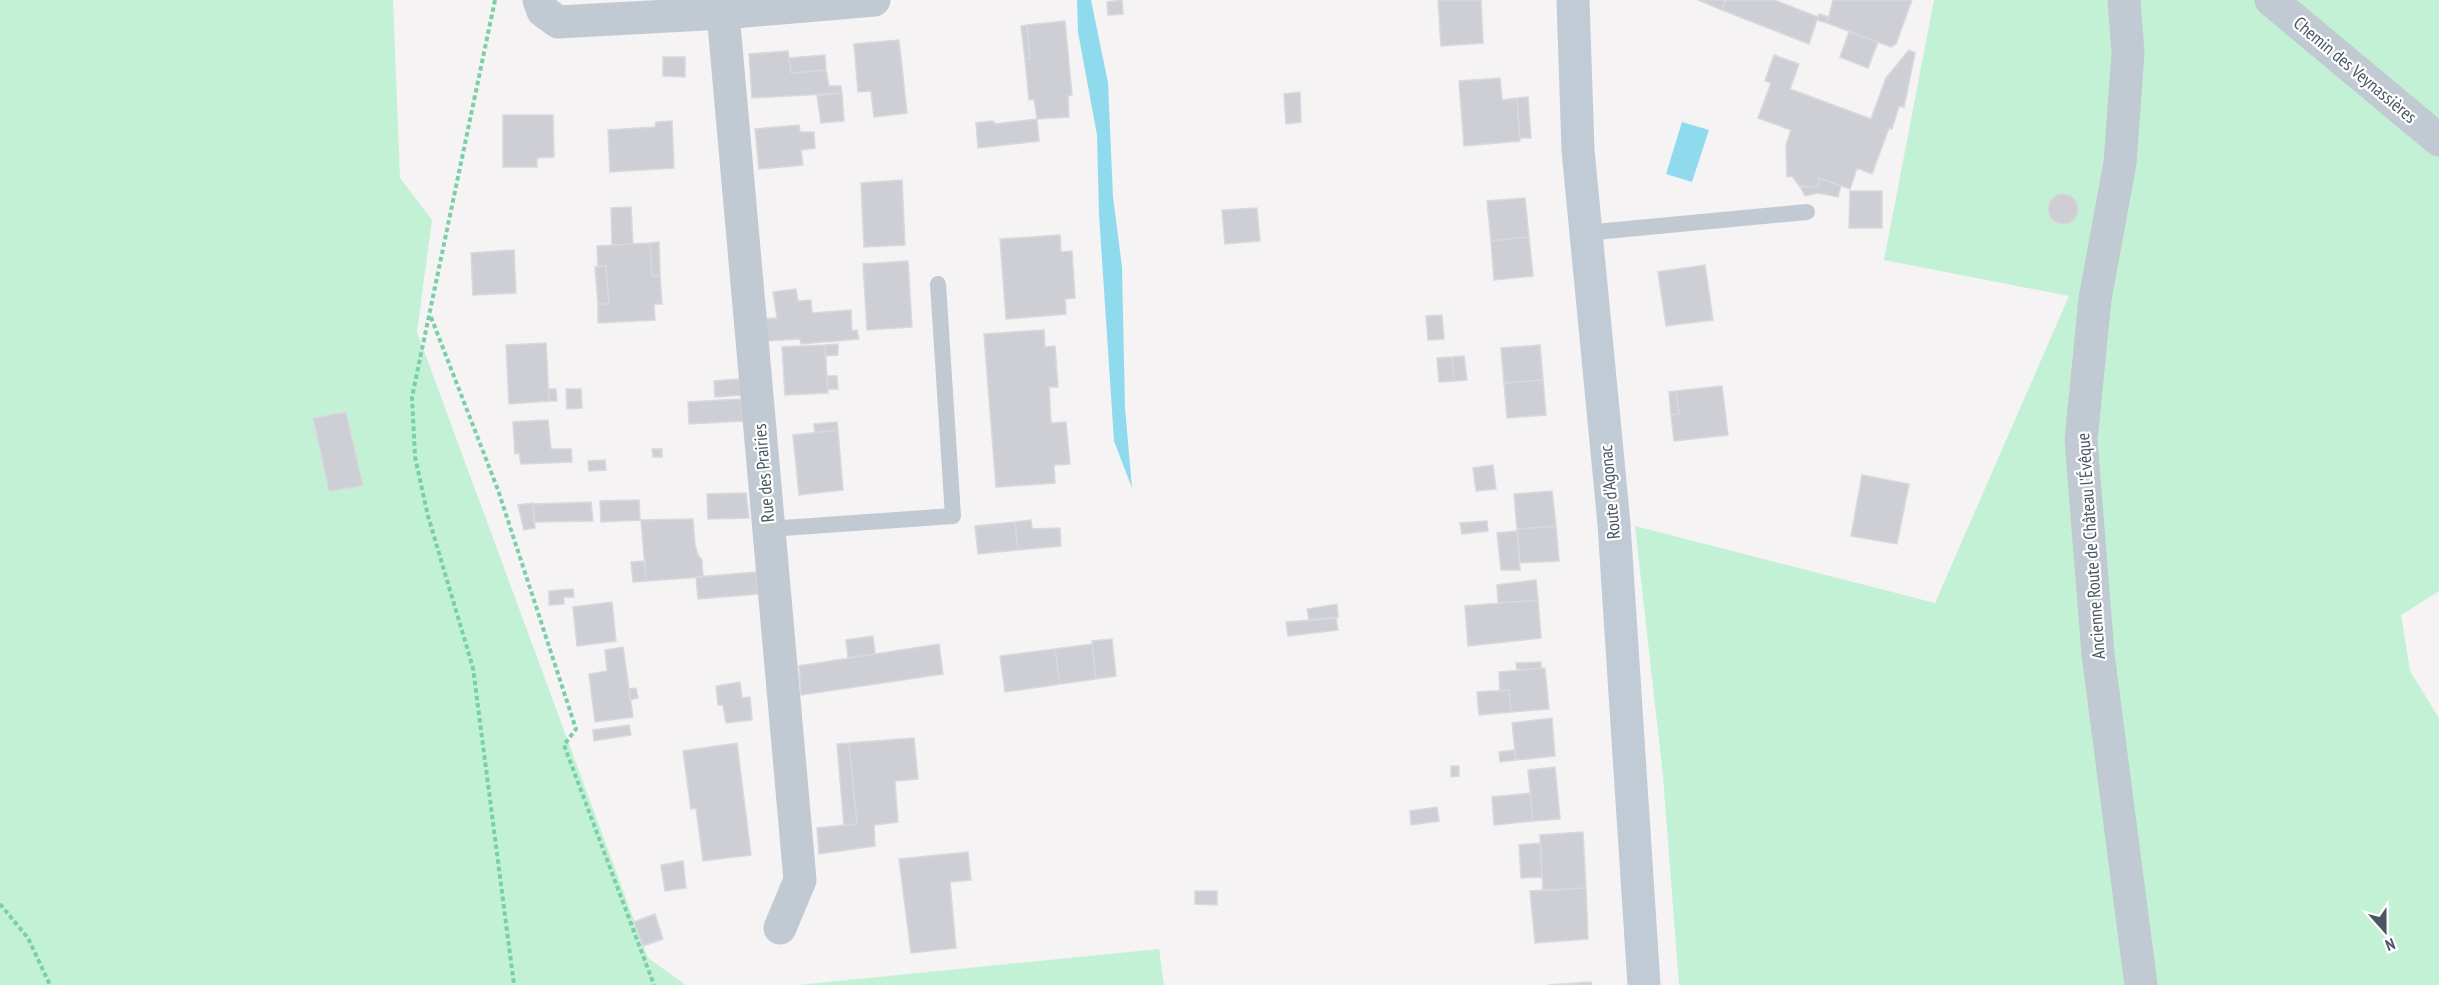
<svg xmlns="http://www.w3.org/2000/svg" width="2439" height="985" font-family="'PT Sans Narrow',sans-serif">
<rect width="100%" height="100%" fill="#f5f3f3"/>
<path fill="#c3f1d5" d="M0,0h393l7,178 32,42 -15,112 231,626 38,27h-686z
M1934,0h505v591l-38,24 9,56 29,47v267h-760l-16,-209 -28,-250 300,77 134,-307 -185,-36z
M1159,949l5,36h-366z"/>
<path fill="#90daee" d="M1077,0h14l17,83 5,114 9,70 3,141 7,80 -18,-47 -15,-227 -2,-79 -19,-103z
M1682,122l27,8 -17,52 -26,-8z"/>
<path fill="#cdcfd5" stroke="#d7d9de" stroke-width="1.5" d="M1122,0l1,14 -15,1 -1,-13z
M1438,0h43l2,43 -42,3z
M1698,0h28l-4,10z
M1726,0h48l44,17 1,-3 10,3 -2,6 -10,-3 -8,24 -87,-34z
M1833,0h79l-16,44 -5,3 -64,-24z
M1065,21l7,74 -4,1 1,21 -32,2 -3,-20 -5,1 -4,-41 5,-1 -3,-33z
M1027,25l3,33 -5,1 -4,-33z
M1849,32l29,10 -10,26 -28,-11z
M899,40l8,73 -33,4 -3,-26 -13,1 -4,-48z
M1909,50l6,3 -11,54 -5,-1 -7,23 -3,-1 -17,46 -15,-6 -7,21 -31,-11 -1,9h-18l-8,-11 -5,1 -1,-32 5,-15 -33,-12 13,-35 -6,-2 9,-26 25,9 -9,25 81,30 15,-41z
M788,51l3,22 35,-3 3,16h12l1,7 -90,5 -3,-44z
M825,55l1,15 -35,3 -2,-15z
M663,57h22v20l-22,-1z
M1500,78l2,22 15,-2 3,43 -56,5 -5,-65z
M1300,92l1,30 -15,2 -2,-30z
M842,93l2,28 -23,2 -4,-27z
M1528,97l3,41h-11l-3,-40z
M503,115h50l1,42 -17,1v9h-34z
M1037,119l2,22 -61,7 -2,-25 17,-2 2,3z
M672,121l2,47 -64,4 -2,-42 47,-3 1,-5z
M799,125l1,7h14l1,16 -14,2 2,15 -44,4 -4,-40z
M1819,178l22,8 -3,11 -20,-4 -13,3 -5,-10 18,1z
M902,180l3,65 -41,2 -3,-64z
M1850,191h32v37h-33z
M2048 209a15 15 0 1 1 30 0a15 15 0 1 1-30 0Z
M1525,198l4,39 -38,4 -4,-40z
M631,207l2,37 -21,1 -1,-37z
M1257,208l3,33 -35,3 -3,-34z
M1060,235l1,17 11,-1 3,47 -10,1 1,15 -60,5 -6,-80z
M1529,237l4,39 -39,4 -3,-39z
M659,242l1,33 -8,1 -2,-33z
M650,243l2,33 8,-1 2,29h-8l1,16 -57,3v-19h11l-3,-38 -8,1 -1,-21z
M514,250l2,43 -43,2 -2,-42z
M908,261l4,66 -45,3 -4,-66z
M1705,265l8,55 -47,6 -8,-54z
M606,266l3,38h-11l-3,-37z
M796,289l2,12 13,-1 1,13 39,-3 1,21 5,-1 2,9 -58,5 -1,-5 -35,2 -2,-22 14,-1 -4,-26z
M1442,315l2,24 -16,1 -2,-24z
M1044,330l1,17 10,-1 3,41h-9l2,36 15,-1 4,42 -16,1 1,18 -59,4 -12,-153z
M546,343l3,58 -40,3 -3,-59z
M838,344v11l-13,1v-11z
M825,345l3,48 -43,2 -3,-48z
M1540,345l3,35 -39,3 -3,-35z
M1464,356l3,24 -13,1 -2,-24z
M1452,357l2,24 -15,1 -2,-24z
M827,376h10l1,13h-10z
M740,379l1,16 -26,2 -1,-16z
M1543,380l3,35 -39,3 -3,-35z
M1722,386l6,49 -54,6 -3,-26 8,-1 -3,-23z
M549,389h7l1,12h-8z
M566,389h15l1,19 -15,1z
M1676,391l3,23 -8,1 -2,-23z
M741,399l2,22 -54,3 -1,-22z
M346,412l17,74 -34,5 -16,-73z
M548,420l3,29h20l1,13 -51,2 -2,-11 -4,1 -2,-32z
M837,422l1,8 -23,3 -1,-9z
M838,430l5,60 -44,5 -6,-60z
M652,449h10v8h-9z
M605,460l1,10 -17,1 -1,-10z
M1493,465l3,24 -20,2 -3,-23z
M1862,475l47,9 -12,60 -46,-8z
M1552,491l4,35 -39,3 -3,-35z
M746,493l3,25 -41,1 -1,-25z
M639,500l1,20 -39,2 -1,-21z
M591,502l2,19 -59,1 -1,-18z
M533,503l2,25 -11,2 -6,-25z
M693,519l2,26 3,10 4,5 1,17 -57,4 -5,-61z
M1031,520l1,9 28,-1 1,18 -43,4 -3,-28z
M1487,521l1,10 -26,3 -2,-11z
M1015,522l3,28 -40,4 -3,-28z
M1556,526l3,35 -39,2 -3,-34z
M1517,531l3,39h-19l-4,-37z
M645,561l1,20 -13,1 -2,-20z
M756,572l2,22 -60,5 -2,-22z
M1536,580l2,20 -40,3 -1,-18z
M573,589l1,8h-10v7l-15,1v-14z
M1538,600l3,38 -73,8 -3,-40z
M612,602l4,39 -39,5 -4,-39z
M1337,604l1,13 -29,3 -2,-11z
M1336,618l2,12 -50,6 -2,-14z
M873,636l2,18 -27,4 -2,-18z
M1112,639l4,37 -20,3 -4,-38z
M939,644l4,30 -142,21 -2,-29z
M1092,644l4,35 -36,5 -5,-35z
M623,647l10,70 -38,5 -6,-48 18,-3 -2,-21z
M1055,649l5,35 -55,8 -5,-36z
M1541,662v6l-24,2 -1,-7z
M1545,668l4,41 -38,3 -2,-22 -9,1 -1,-19z
M740,682l2,16 8,-1 2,23 -26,3 -3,-18h-5l-2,-19z
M636,688l2,10 -8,2 -1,-11z
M1509,690l2,22 -32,3 -2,-23z
M1552,718l3,38 -39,4 -4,-37z
M629,725l2,10 -37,6 -1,-11z
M914,738l4,41 -23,2 3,41 -24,3 1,21 -56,8 -2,-26 40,-4 -8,-81z
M737,743l14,112 -48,6 -7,-53 -5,1 -8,-58z
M849,743l8,81 -13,2 -7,-82z
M1515,750l1,10 -16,2 -1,-10z
M1451,766h8v10l-8,1z
M1555,767l5,52 -27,2 -5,-51z
M1530,793l3,28 -39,4 -2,-28z
M1437,807l2,14 -28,4 -1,-14z
M1583,832l3,56 -43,3 -3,-56z
M1540,843l2,34 -21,1 -2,-33z
M968,852l3,28 -21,2 6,66 -45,5 -12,-94z
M683,861l3,27 -21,3 -4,-26z
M1586,888l2,51 -53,4 -5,-52z
M1195,891h22v14l-22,-1z
M655,914l8,25 -20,7 -9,-24z
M1591,982l1,3h-44z"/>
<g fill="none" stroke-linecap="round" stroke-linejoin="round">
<path stroke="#7ad0a6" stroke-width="4" stroke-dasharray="4.5 3" stroke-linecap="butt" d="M495,0l-83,397 3,60 13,59 45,152 41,317
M431,317l67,173 78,239 -12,16 90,240
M0,904l28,34 22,47"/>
<path stroke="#c1cad2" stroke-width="16" d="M1585,233l222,-21
M769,529l184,-13 -15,-232"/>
<path stroke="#c1cad2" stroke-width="33" d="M539,0l4,11 15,11 165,-9 151,-13
M2124,0l4,53 -8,110 -25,136 -14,141 17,214 43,331
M2271,0l168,140
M723,13l77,867 -20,48"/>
<path stroke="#c1cbd6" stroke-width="33" d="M1573,0l5,150 36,374 30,461"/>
</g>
<g text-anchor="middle" stroke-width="4.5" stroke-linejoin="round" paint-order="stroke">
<g font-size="18" fill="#4a5661" stroke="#fff">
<text transform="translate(2355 70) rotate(40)" y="6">Chemin des Veynassières</text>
<text transform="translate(764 473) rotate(-95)" y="6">Rue des Prairies</text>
<text transform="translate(1610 492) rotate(-95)" y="6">Route d'Agonac</text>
<text transform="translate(2091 546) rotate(-94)" y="6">Ancienne Route de Château l'Évêque</text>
</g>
</g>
<g transform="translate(2385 931) rotate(159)" stroke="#ffffff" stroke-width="4.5" paint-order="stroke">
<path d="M0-4.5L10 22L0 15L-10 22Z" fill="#4a5661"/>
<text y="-9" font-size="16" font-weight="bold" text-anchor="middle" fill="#4a5661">N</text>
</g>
</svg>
